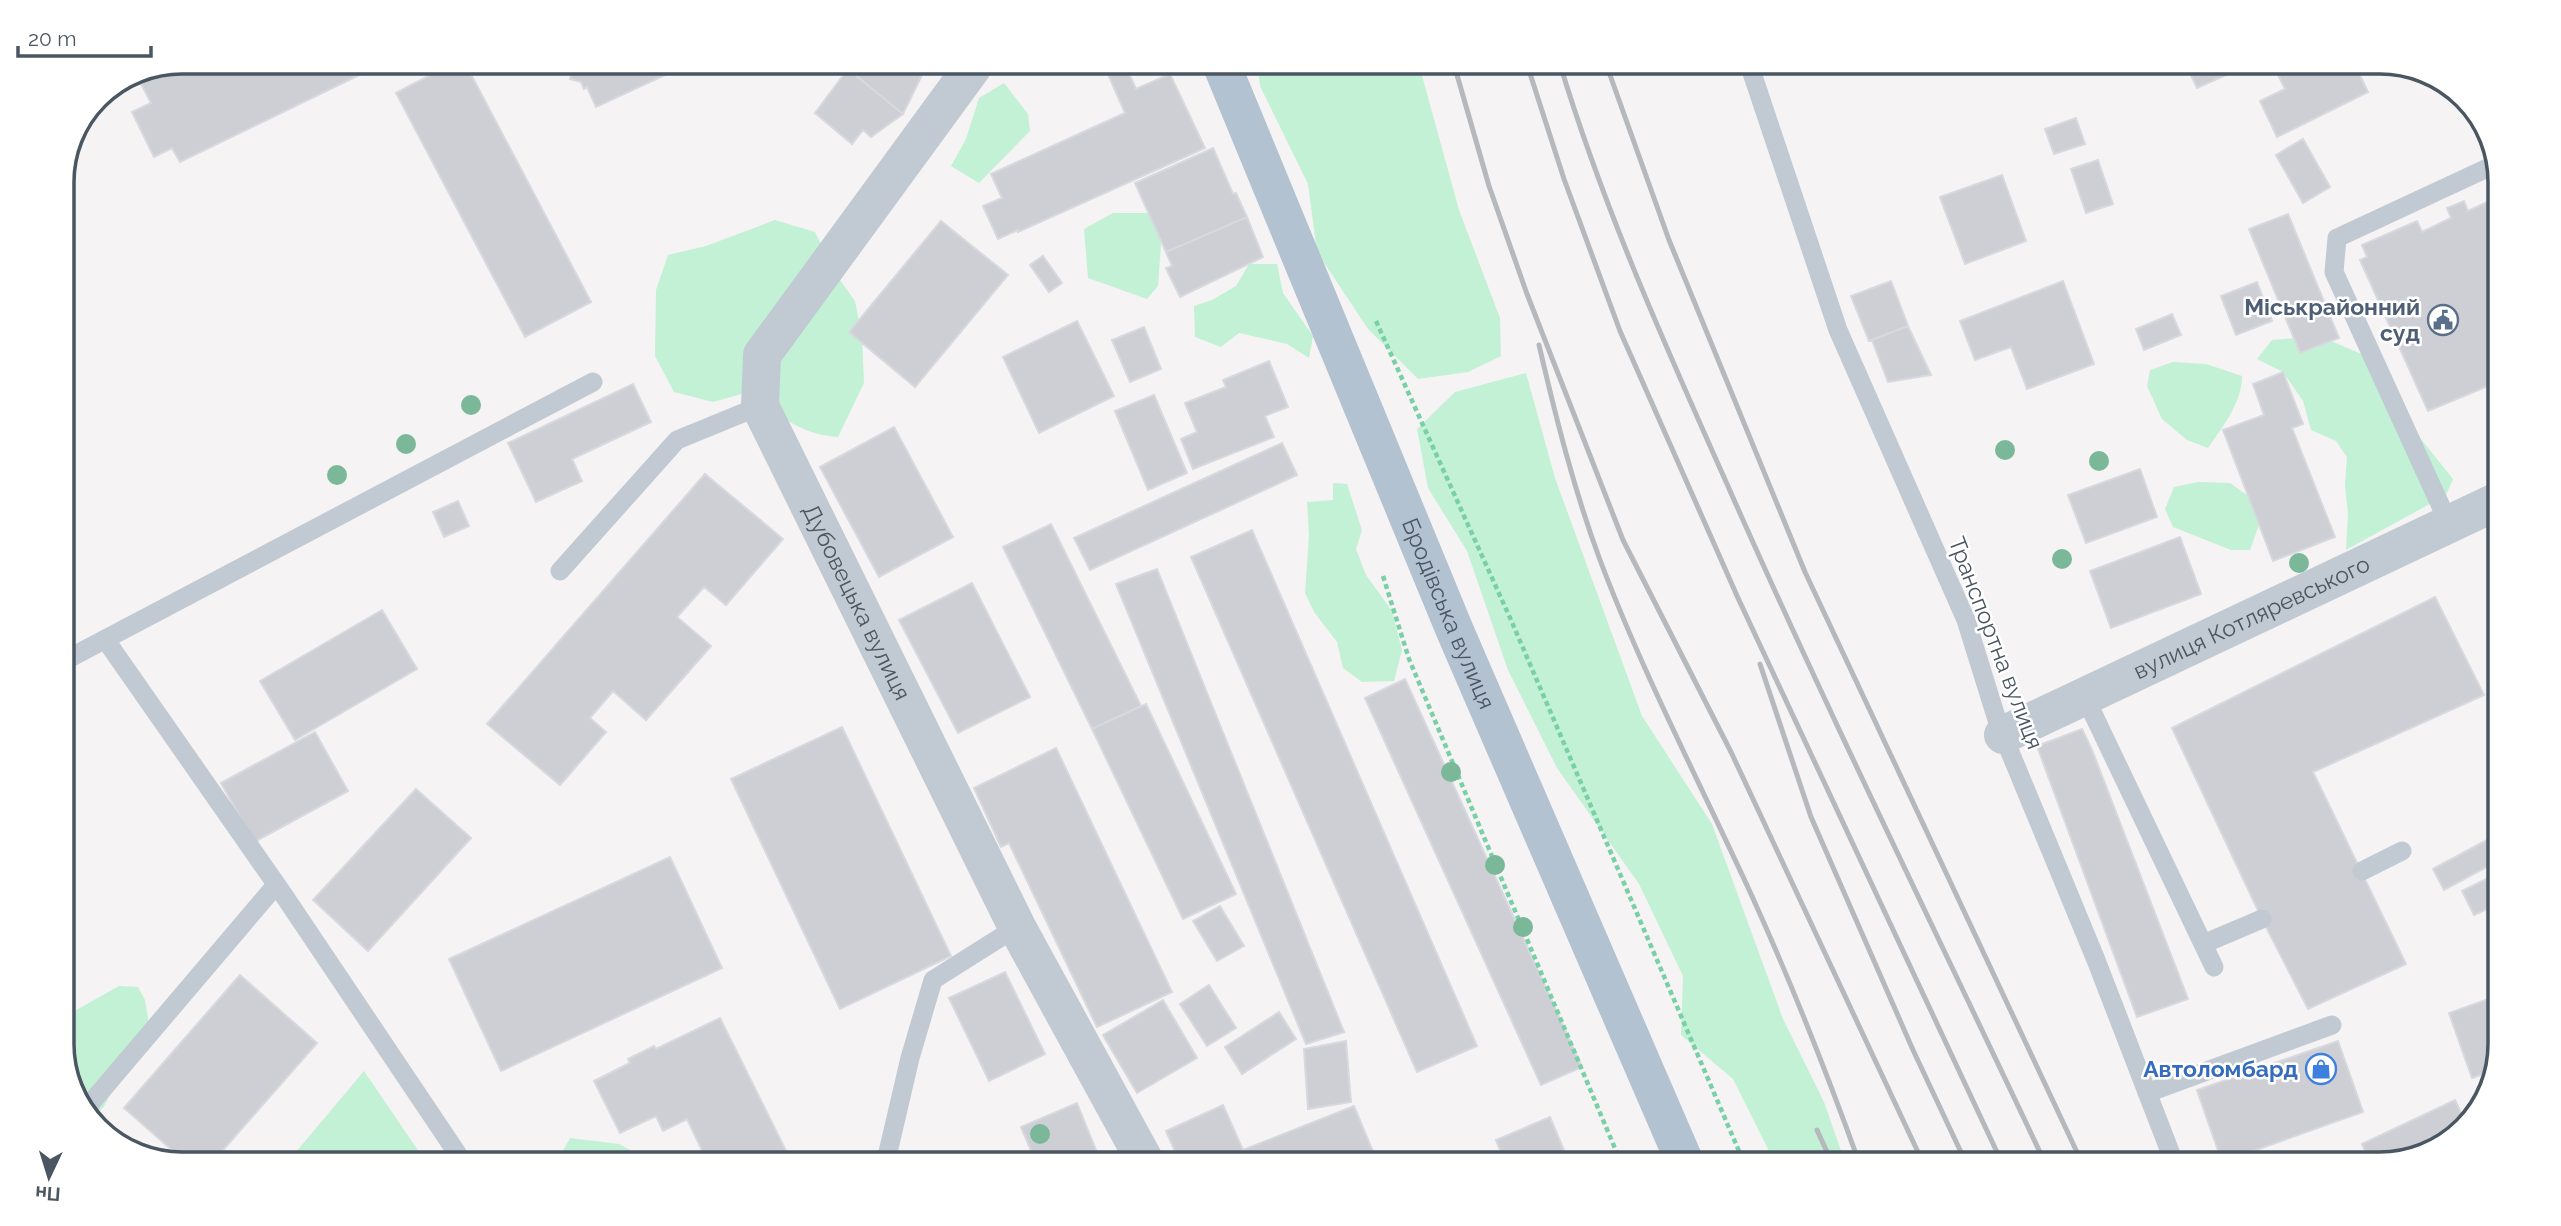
<svg xmlns="http://www.w3.org/2000/svg" width="2561" height="1226" font-family="Raleway,sans-serif">
<rect width="100%" height="100%" fill="#f5f3f3"/>
<path fill="#c3f1d5" d="M1257,61h161l41,149 41,108 1,38 -33,16 -50,7 -50,-50 -51,-77 -9,-68 -48,-98z
M1004,83l24,31 2,17 -51,52 -28,-17 15,-27 13,-41z
M1113,213h38l10,31 -3,42 -11,13 -59,-21 -4,-49z
M775,220l40,12 20,41 20,28 7,36 2,46 -26,54c-38,-3 -60,-21 -86,-46l-39,11 -39,-10 -19,-36 1,-66 12,-35 38,-9z
M1249,264h28l6,29 30,43 -4,22 -22,-14 -48,-11 -18,14 -26,-10 -1,-31 18,-6 24,-14z
M2319,336l52,22 42,71 40,50 -7,16 -100,55 2,-36 -3,-29 2,-28 -11,-16 -25,-11 -8,-29 -20,-29 -26,-13 15,-19z
M2173,362l33,2 36,12c0,27 -19,50 -34,72l-21,-8 -25,-21 -15,-33 3,-16z
M1526,373l29,105 87,238 70,108 71,195 41,83 22,63h-70l-43,-86 -52,-44 2,-59 -44,-92 -82,-116 -49,-98 -41,-119 -39,-63 -11,-59 38,-37z
M2198,482l32,1 35,25 -15,42h-19l-58,-23 -8,-18 9,-22z
M1333,483l14,1 15,46 -6,19 10,26 26,36 10,39 -8,31 -32,1 -19,-14 -6,-26 -23,-30 -9,-19 4,-58 -2,-33 26,-2z
M119,986l19,1 7,13 4,24 -46,84 -14,12 -3,-3 -24,-64v-35z
M364,1071l64,94h-143z
M570,1138l49,6 39,21h-103z"/>
<path fill="#cdcfd5" stroke="#d7d9de" stroke-width="2" d="M181,61h207l-208,101 -8,-14 -18,9 -22,-45 19,-9 -13,-25 29,-14z
M457,61h7l127,241 -66,35 -129,-244z
M571,61h117l1,3 -93,43 -9,-20 -3,2 -3,-7 -11,-3 3,-13z
M747,61h14l-10,7z
M854,61h66l-6,8 8,6 -19,39 -55,-45z
M2184,61h46l5,10 -38,17z
M2271,61h82l15,31 -91,45 -17,-36 25,-12z
M1124,63l12,26 34,-15 35,74 -187,84v-2l-20,9 -15,-33 19,-8 -11,-24 134,-61 -18,-41z
M848,69l55,45 -32,23 -8,-7 -11,14 -37,-31z
M2076,118l9,26 -31,10 -9,-25z
M2303,139l27,48 -27,16 -27,-48z
M1213,148l20,46 3,-1 11,24 -81,35 -31,-69z
M2098,160l15,44 -27,9 -15,-44z
M2002,175l24,66 -61,23 -25,-67z
M2500,196v185l-72,30 -68,-151 7,-3 -5,-12 55,-24 5,11 29,-14 -4,-10 17,-7 4,10z
M2288,214l51,124 -39,15 -51,-124z
M1247,217l16,40 -83,40 -14,-29 6,-2 -6,-14z
M941,221l67,54 -93,112 -66,-55z
M1043,256l19,27 -13,9 -19,-27z
M1891,281l17,45 -39,15 -18,-45z
M2063,281l31,83 -67,25 -16,-42 -36,13 -15,-39z
M2257,282l15,39 -36,14 -15,-39z
M2172,314l9,21 -37,15 -8,-21z
M1077,321l37,75 -75,37 -36,-76z
M1908,326l23,49 -43,7 -16,-42z
M1144,327l17,42 -31,13 -18,-42z
M1269,361l19,46 -23,9 9,21 -81,32 -12,-30 16,-7 -12,-29 41,-16 -3,-7z
M2283,372l20,52 -11,4 43,109 -62,24 -50,-131 41,-15 -11,-31z
M633,384l18,38 -79,37 10,22 -46,21 -28,-59z
M1154,395l33,78 -39,17 -33,-79z
M894,427l59,110 -74,40 -59,-110z
M1282,443l15,32 -207,95 -16,-32z
M2140,469l17,48 -71,26 -18,-48z
M705,474l78,65 -57,66 -22,-18 -27,30 34,29 -65,74 -33,-29 -23,27 16,14 -46,53 -73,-61z
M458,501l11,25 -25,11 -11,-25z
M1051,524l90,182 -49,23 -89,-182z
M1252,530l225,516 -60,26 -226,-515z
M2180,537l21,57 -90,34 -21,-57z
M1157,569l187,463 -38,12 -190,-460z
M972,583l58,114 -72,36 -59,-113z
M2435,597l49,98 -171,77 93,192 -98,45 -46,-90 -90,-191z
M382,610l35,59 -122,71 -35,-59z
M1405,679l177,388 -41,18 -176,-387z
M1146,704l90,190 -53,25 -91,-190z
M842,727l109,229 -111,53 -109,-230z
M2082,729l10,21 96,249 -51,18 -100,-271z
M315,732l33,59 -94,51 -33,-59z
M1056,748l116,244 -75,35 -88,-184 -8,4 -27,-59z
M416,789l55,49 -103,113 -55,-51z
M2500,833v27l-56,30 -11,-21z
M670,857l52,111 -221,103 -52,-112z
M2500,872v31l-26,12 -12,-24z
M1220,906l24,40 -27,15 -24,-40z
M1005,972l40,82 -56,27 -40,-83z
M240,975l77,68 -107,122h-21l-65,-57z
M1209,985l27,43 -29,18 -27,-42z
M2500,995v50l-5,25 -23,8 -23,-65z
M1163,1000l34,58 -60,35 -34,-58z
M1279,1012l17,27 -54,35 -17,-27z
M720,1018l73,147h-84l-22,-46 -24,12 -7,-15 -36,17 -26,-52 36,-18 -2,-4 26,-13 2,3z
M1346,1041l5,61 -43,7 -4,-60z
M2338,1041l25,71 -141,50 -25,-72z
M2455,1100l10,22 -19,23 -66,20h-9l-9,-21z
M1077,1103l25,62h-65l-16,-38z
M1223,1105l20,45 111,-44 20,48 -24,11h-169l-15,-34z
M1550,1117l20,48h-64l-10,-25z"/>
<g fill="none" stroke-linecap="round" stroke-linejoin="round">
<path stroke="#7ad0a6" stroke-width="4.5" stroke-dasharray="5 3.5" stroke-linecap="butt" d="M1376,321l135,299 234,545
M2498,381l2,4
M1383,576l26,83 213,506"/>
<path stroke="#c1cad2" stroke-width="19" d="M1748,61l90,269 128,290 32,103 98,237 78,202
M2449,524l-115,-252 3,-34 159,-74
M560,571l117,-131 83,-34
M105,639l178,255 182,271
M62,662l531,-280
M2085,697l129,270
M2362,871l40,-20
M2203,944l59,-25
M2147,1093l185,-68
M84,1111l192,-226
M885,1165l25,-107 23,-78 84,-53"/>
<g stroke="#c1cad2" stroke-width="38">
<path id="s1" d="M977,61l-215,294 -2,51 257,521 130,238"/>
<path id="s2" d="M2003,735l497,-235"/>
</g>
<path stroke="#b3c2d1" stroke-width="38" id="s3" d="M1220,61l235,570 231,534"/>
<path stroke="#b5b8bd" stroke-width="5" d="M1453,61l36,125 38,108 96,246 108,212 193,413
M1526,61l38,118 56,152 118,267 265,567
M1559,61c44,146 106,284 168,423 101,229 212,454 319,681
M1605,61l64,179 136,332 278,593
M1539,345c17,73 35,145 61,215 43,114 100,223 151,334 40,88 76,179 109,271
M1760,664l51,153 102,233 54,115
M1817,1130l16,35"/>
</g>
<g fill="#7bb799">
<circle cx="471" cy="405" r="10"/>
<circle cx="406" cy="444" r="10"/>
<circle cx="2005" cy="450" r="10"/>
<circle cx="2099" cy="461" r="10"/>
<circle cx="337" cy="475" r="10"/>
<circle cx="2062" cy="559" r="10"/>
<circle cx="2299" cy="563" r="10"/>
<circle cx="1451" cy="772" r="10"/>
<circle cx="1495" cy="865" r="10"/>
<circle cx="1523" cy="927" r="10"/>
<circle cx="1040" cy="1134" r="10"/>
</g>
<defs>
<g id="civic-ring" transform="scale(1.575)"><circle r="9.5" fill="#fff" stroke="#5c6f8a" stroke-width="1.5"/><path d="M-.6-6.5H3V-4.5H.6V-3L4-1V1h2V6H-6V1h2V-1L-.6-3ZM-1.2 2.5V6h2.4V2.5Z" fill="#5c6f8a"/></g>
<g id="shop-ring" transform="scale(1.575)"><circle r="9.5" fill="#fff" stroke="#3f7fe0" stroke-width="1.5"/><path d="M-5-2.5h2.3a2.7 3.5 0 0 1 5.4 0H5L5.5 6h-11ZM-1.5-2.5h3a1.5 2.3 0 0 0-3 0Z" fill="#3f7fe0"/></g>
</defs>
<g fill-rule="evenodd">
<use href="#civic-ring" x="2443" y="320"/>
<use href="#shop-ring" x="2321" y="1069"/>
</g>
<g text-anchor="middle" stroke-width="5" stroke-linejoin="round" paint-order="stroke">
<g font-size="23" font-weight="bold" fill="#4e5e75" stroke="#fff" text-anchor="end">
<text x="2420" y="315">Міськрайонний<tspan x="2420" dy="26">суд</tspan></text>
</g>
<g font-size="23" fill="#4a5661" stroke="#fff">
<text dy="8" stroke="none"><textPath href="#s1" startOffset="634">Дубовецька вулиця</textPath></text>
<text dy="8" stroke="none"><textPath href="#s3" startOffset="598">Бродівська вулиця</textPath></text>
<text dy="8" stroke="none"><textPath href="#s2" startOffset="275">вулиця Котляревського</textPath></text>
<text transform="translate(1996 643) rotate(69)" y="8">Транспортна вулиця</text>
</g>
<g font-size="23" font-weight="bold" fill="#366cbe" stroke="#fff" text-anchor="end">
<text x="2298" y="1077">Автоломбард</text>
</g>
</g>
<path d="M0 0H2561V1226H0ZM182 74H2380A108 108 0 0 1 2488 182V1044A108 108 0 0 1 2380 1152H182A108 108 0 0 1 74 1044V182A108 108 0 0 1 182 74Z" fill="#fff" fill-rule="evenodd"/>
<path fill="none" stroke="#4a5661" stroke-width="3.5" d="M182 74H2380A108 108 0 0 1 2488 182V1044A108 108 0 0 1 2380 1152H182A108 108 0 0 1 74 1044V182A108 108 0 0 1 182 74Z"/>
<g transform="translate(49 1177) rotate(184)" stroke="#ffffff" stroke-width="5" paint-order="stroke">
<path d="M0-5L12 26L0 18L-12 26Z" fill="#4a5661"/>
<text y="-10" font-size="19" font-weight="bold" text-anchor="middle" fill="#4a5661">Пн</text>
</g>
<path d="M18 46v10h133v-10" fill="none" stroke="#4a5661" stroke-width="3.5"/>
<text x="28" y="46" font-size="21" fill="#4a5661" stroke="#ffffff" stroke-width="5" paint-order="stroke">20 m</text>
</svg>
